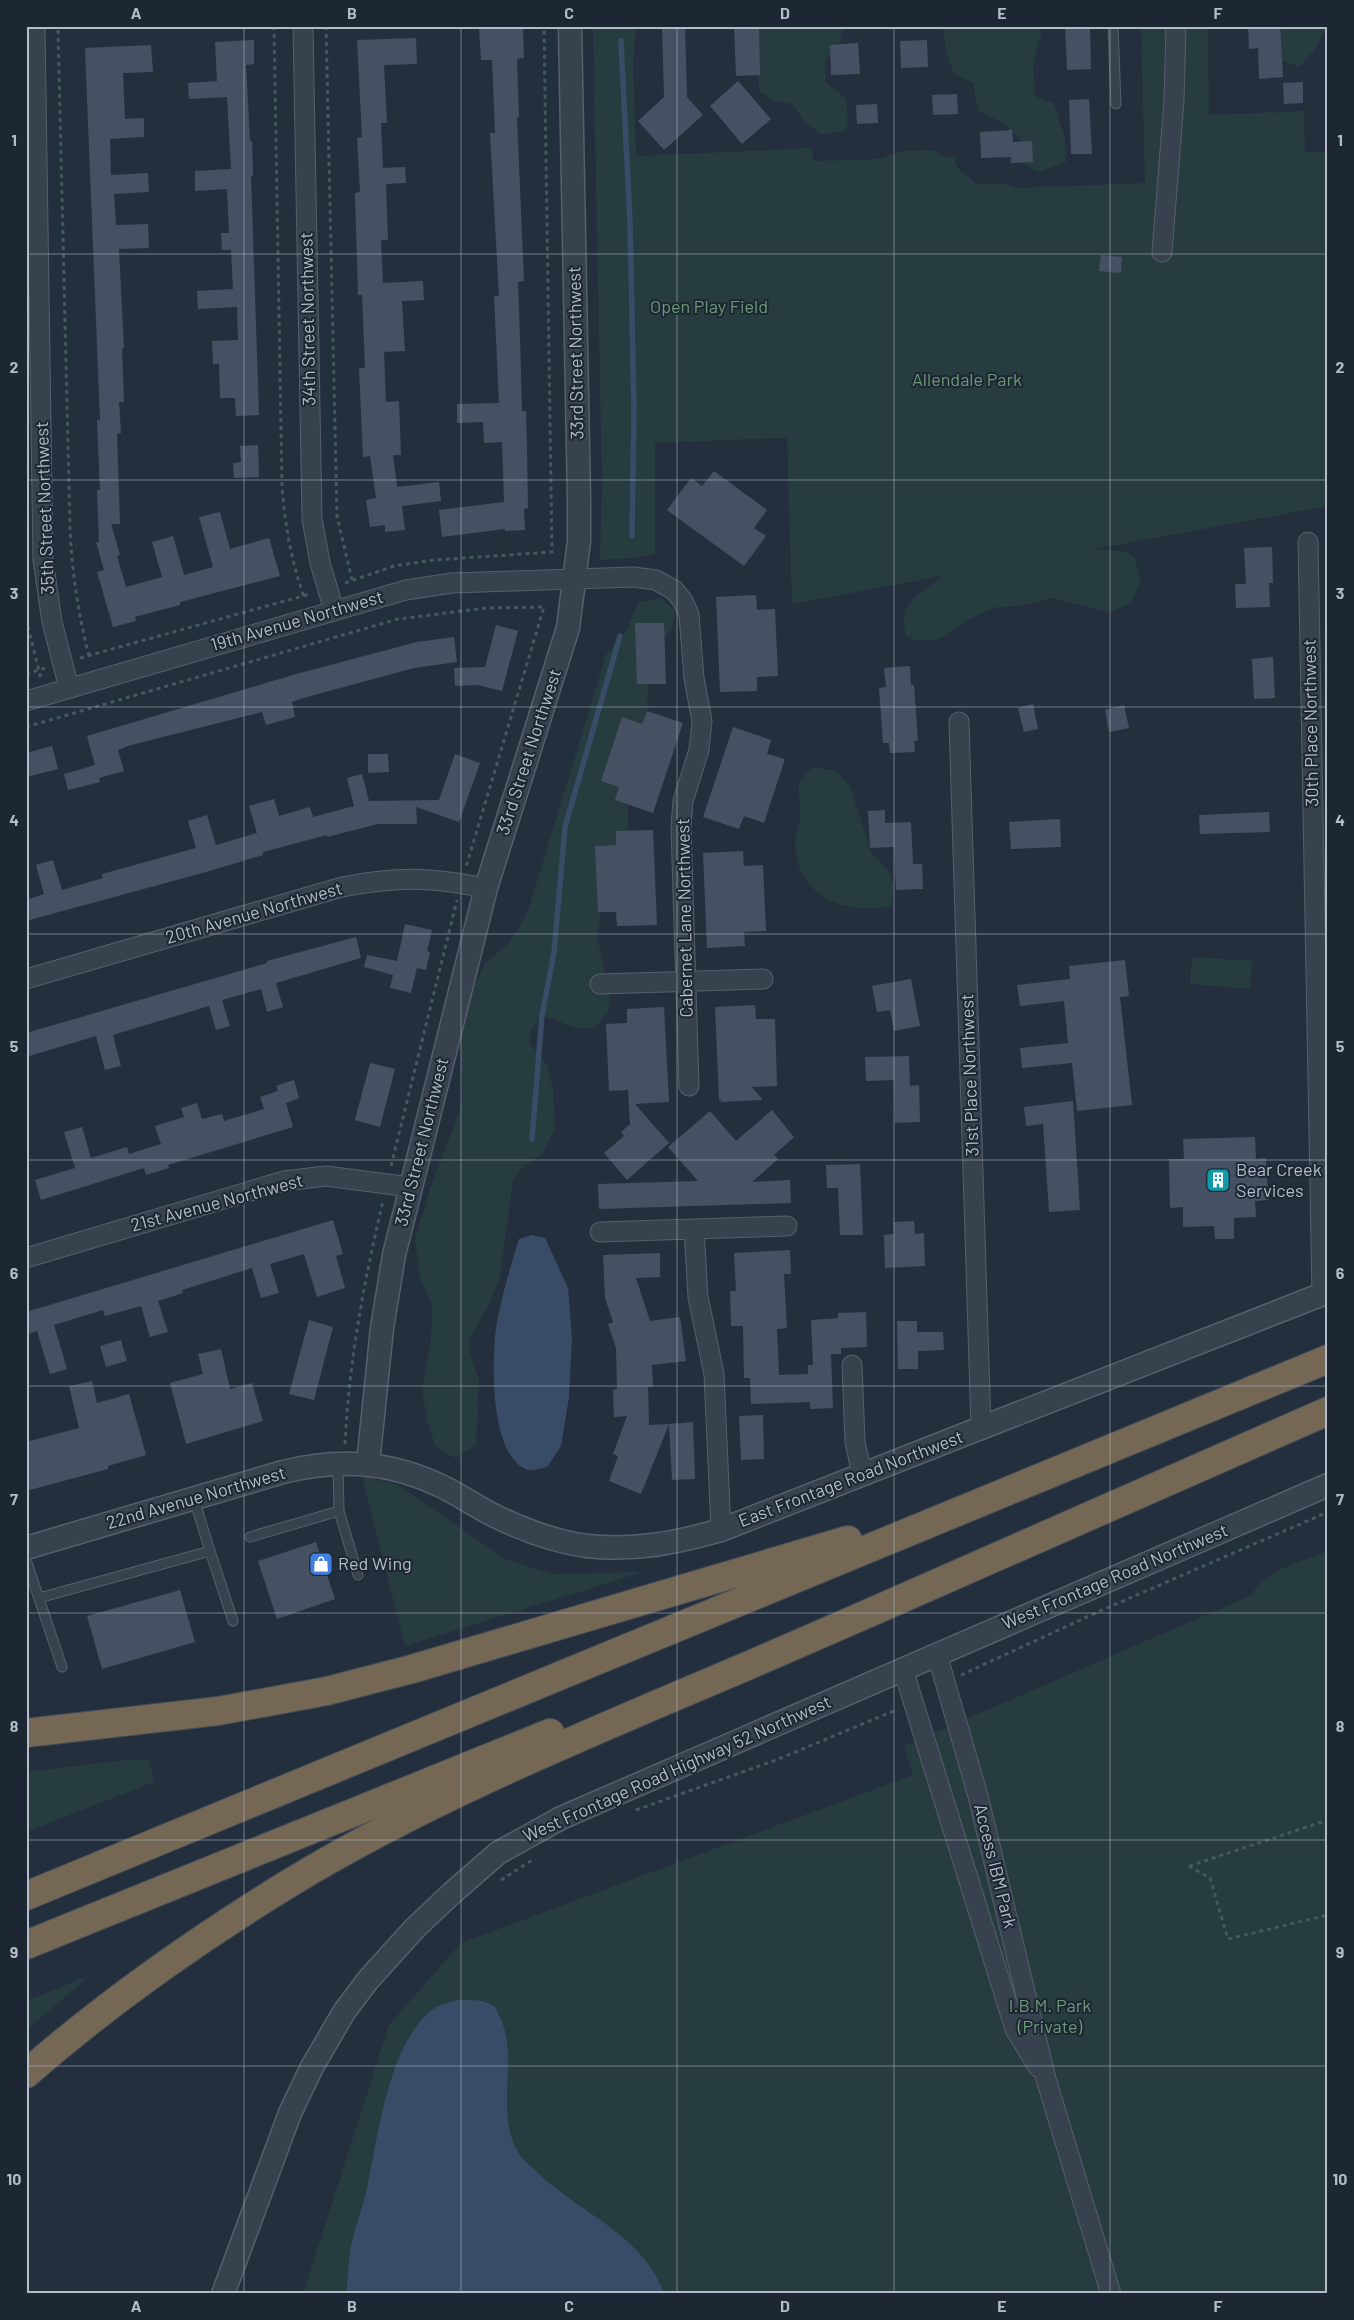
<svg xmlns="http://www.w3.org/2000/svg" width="1354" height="2320" font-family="Barlow,sans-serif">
<rect width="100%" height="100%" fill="#242f3e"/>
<path fill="#263c3f" d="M593,26h43l-3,37 3,93 176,-8 1,13 66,-2 23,-8 32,-1 10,7 11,-1v9l21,19h29l10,4 130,-5 -4,-157h67l1,89 95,-4 1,41h23v354l-233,43 27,2 12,6 7,23 -10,24 -22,8 -57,-14 -33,8 -25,2 -24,11 -30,20 -21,2 -13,-5c-9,-36 13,-39 36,-60l-150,28 -5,-166 -132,5v110l-19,5 -36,2 2,-77z
M758,26h85l-3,15 -15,20 1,21 20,17 2,24 -3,8 -25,3 -17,-14 -11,-16 -17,-3 -15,-9 -6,-43z
M942,26h96l4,5 -9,33 2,32 19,8 11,34 1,24 -28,10 -14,-8 -4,-25 -17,-16 -25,-12 -5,-28 -19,-9 -6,-16z
M1256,26h72v6l-3,-1 -11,19 -15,17 -17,-6 -27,-29z
M661,599l14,11 -3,18 -16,21 -7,20 -2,42 -9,27 -11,51 2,57 -25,51 -7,38 13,63 -2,14 -13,15 -17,2 -36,-14 -11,16 -2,12 19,23 5,25 2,37 -13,26 -19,13 -10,13 -13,97 -10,26 -21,36 1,15 9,26 -3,65 -21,13 -19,-11 -9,-26 -5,-33 9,-45 1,-38 -12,-28 -5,-37 14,-48 34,-91 -3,-54 10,-52 15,-32 24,-20 19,-32 78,-256 20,-24 12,-29z
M812,767l25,4 13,15 21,66 18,20 5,16 -3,18c-45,10 -93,-9 -96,-60 0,-10 5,-21 5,-31 1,-10 -1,-21 -2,-31z
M1192,957l60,4 -2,28 -60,-5z
M362,1476l36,9 107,74 48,15 90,-2 -238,74z
M1328,1551v743h-1025l86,-269 72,-82 452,-168 -9,-29 348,-151c11,-25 52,-34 76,-44z
M135,1759l14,1 5,22 -128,50v-60z
M90,1975l-64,56v-30z"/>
<path fill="#394c67" d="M532,1235l13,3 23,50 4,50 -3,59 -8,49 -14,21c-6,1 -13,4 -19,3 -39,-13 -36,-110 -32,-142 5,-30 14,-60 23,-89z
M458,2000c11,0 27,-1 37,7 2,2 3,8 5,10 20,41 -7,99 20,138 4,6 11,11 16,16 41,41 109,64 128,123h-318c2,-14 2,-28 4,-42 3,-19 10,-37 15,-55 13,-55 20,-142 62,-183 8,-8 20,-11 31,-14z"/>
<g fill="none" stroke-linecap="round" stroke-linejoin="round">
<path stroke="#394c67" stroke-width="5.5" d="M621,41l9,181 4,188 -2,126
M532,1139l10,-124 12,-62 11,-126 55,-191"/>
</g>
<path fill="#455162" d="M662,26h23l2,71 16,18 -39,35 -26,-29 26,-24z
M734,26h25l1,49 -24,1z
M1065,26h25l1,43 -24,1z
M1280,26l3,51 -24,2 -1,-31 -9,1 -1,-22z
M523,28l1,30 -7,1 2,59h-2l7,163 -6,1 2,57 2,72h4l1,38 1,59 -4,1 1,21 -20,1v-2l-63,8 -3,-27 65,-8 -2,-60 -18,1 -1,-21 -26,1v-19l42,-1 -5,-107h5l-9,-163h5l-3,-73h-11l-2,-31z
M416,38l1,26 -33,1 3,58h-6l2,45 22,-1 1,16 -20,1 2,56h-7l2,43 40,-2 1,19 -22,1 3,50 -21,1 2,50 13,-1 2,54h-8l4,32 42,-5 2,19 -39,5 3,24 -20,2v-7l-15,2 -4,-27 10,-2 -6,-42 -7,1 -4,-89h6l-3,-73h-4l-3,-102 5,-1 -3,-54 5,-1 -5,-97z
M254,40v24l-8,1 4,76h2l1,35h-2l8,239 -23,1 -1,-18h-15l-1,-34h-6l-1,-23 26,-1 -1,-33 -39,2 -1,-18 36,-2 -2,-39h-9l-1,-17h8l-2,-44 -32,2v-20l36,-2 -4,-72 -38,2 -1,-16 29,-2 -2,-39z
M927,40l1,27 -27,1 -1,-27z
M858,43l2,31 -29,1 -1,-30z
M151,45l2,27 -30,1 2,46 19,-1v19l-34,2 1,36 37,-2 1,19 -35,2 2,31 32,-1 1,24 -30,1 5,99 -2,1 2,53h-5l2,31 -4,1 3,90h-9l9,31 -3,1 9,31 36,-10 -10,-35 21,-6 11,39 29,-8 -14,-50 21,-5 10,37 39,-11 11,38 -100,26v3l-45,12 1,4 -23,6 -16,-55 7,-2 -8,-28h3l-2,-52h3l-3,-70h3l-15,-372z
M738,81l33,38 -29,25 -32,-38z
M1303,82v21l-19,1 -1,-21z
M957,94l1,20 -25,1 -1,-20z
M1089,99l3,55h-21l-2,-54z
M877,104l1,19 -21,1 -1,-19z
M1012,130l1,12 19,-1 1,21 -22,1v-6l-30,1 -1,-26z
M1101,255l21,2 -1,16 -22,-2z
M258,445l1,32 -25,1 -1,-15 8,-1 -1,-16z
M714,471l53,39 -13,18 12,8 -22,30 -77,-56 24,-32 11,8z
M1272,547l1,36h-4l1,24 -34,1 -1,-24h11l-2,-36z
M756,595l1,15 18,-1 3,67 -21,1v14l-37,1 -4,-95z
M635,623h29l2,61h-29z
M496,625l22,6 -16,60 -24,-6 -23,1 -1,-18 31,-1z
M454,637l3,25 -43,6 -107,29 -15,5 3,15 -29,8 -4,-13 -131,33 -13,5 6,21 -25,7 1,4 -32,8 -4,-16 31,-9 -8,-29 213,-63 117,-31z
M1273,657l2,41 -21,1 -2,-40z
M910,666l1,19h3l4,56h-4l1,11 -25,1 -1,-10h-6l-4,-55 7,-1 -2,-19z
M1033,704l5,25 -14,3 -6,-24z
M1124,705l5,23 -20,4 -4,-22z
M647,711l36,12 -30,90 -38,-13 4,-13 -18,-6 21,-64 20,7z
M733,727l38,13 -4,14 18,5 -21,64 -20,-7 -5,13 -36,-12z
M52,746l6,23 -32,8v-24z
M368,754h20l1,18 -21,1z
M455,754l25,9 -21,59 -43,-15 1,17h-39l-51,13v-2l-64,17v3l-57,17 -180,49v-21l18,-6 -8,-29 17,-5 9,30 41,-12 -1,-4 94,-26 -8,-27 19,-6 9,30 41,-12 -8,-27 25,-7 5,17 31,-9 3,10 41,-11 -7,-28 15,-4 7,27 70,-1z
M885,810v13l26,-1 2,42h9l1,25 -27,1 -2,-43 -24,1 -2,-37z
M1269,812l1,20 -70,2 -1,-19z
M1060,819l1,28 -50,2 -2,-27z
M653,830l4,95 -40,1 -1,-14h-18l-3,-66 21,-1v-14z
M743,851l1,15 19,-1 3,66 -22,1 1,14 -38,2 -4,-95z
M405,924l27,6 -5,21 3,1 -4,18 -9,-2 -6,25 -21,-5 3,-13 -29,-8 3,-12 30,6z
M356,937l5,21 -85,25 7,24 -16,5 -6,-23 -39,11 8,26 -14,4 -7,-24 -96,29 8,31 -16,4 -9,-34 -70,21v-24l241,-70v-2z
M1125,960l4,36 -9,1 12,108 -55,6 -5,-48 -50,5 -2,-20 48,-5 -4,-42 -44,5 -3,-21 53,-6 -1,-13z
M911,979l9,47 -26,5 -4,-21 -13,2 -5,-26z
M755,1005l1,14h19l2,67 -25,1 11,13 -43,2 2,-2h-3l-4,-93z
M664,1007l5,95 -34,2 34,39 -42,37 -23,-27 20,-17 -3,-4 9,-8 -2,-34 -19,1 -3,-67 21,-1v-14z
M909,1056l1,30 9,-1 1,37 -25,1 -1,-43 -28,1 -1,-24z
M370,1063l25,6 -15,58 -25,-7z
M294,1080l5,18 -13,5 7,24 -125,38 1,3 -23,7 -2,-7 -103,32 -6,-20 40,-12 -11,-36 18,-5 9,31 36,-11 2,7 32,-10 -6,-18 29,-9 -3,-9 16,-5 5,16 20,-5 2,7 40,-12 -4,-12 18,-6 -2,-5z
M1073,1101l7,109 -31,2 -6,-88 -17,2 -2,-19z
M772,1110l22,27 -20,18 4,4 -26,23 38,-2 1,23 -192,6 -1,-25 100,-3 -30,-34 42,-36 26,30z
M1255,1137l1,22 10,-1 2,42 -13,1 1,16 -22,1v21h-19l-1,-13 -31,1v-20l-13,1 -1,-49h15l-1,-20z
M860,1164l3,71h-23l-2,-47h-11l-1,-23z
M333,1220l10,34 -7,2 9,32 -28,9 -13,-43 -34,10 9,29 -18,5 -9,-30 -70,22 1,3 -25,8 10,31 -18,5 -9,-31 -36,10 -2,-6 -49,15 13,44 -17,5 -13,-43 -11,4v-23z
M914,1221l1,13 9,-1 1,33 -40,2 -1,-33 10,-1 -1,-12z
M790,1250l1,24h-7l3,54 -10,1 2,46 29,-1v-9h5l-2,-45 27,-2v-5l28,-1 1,35 -26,1v6h-10l2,54 -23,1v-7l-59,2 -1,-26h-6l-1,-52h-12l-1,-35h6l-2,-38z
M660,1253v24l-24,1 14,43 30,-4 6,44 -34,4 1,22h-5l1,38 20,-1 -28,70 -32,-13 9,-25 -5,-2 14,-38 -13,1 -1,-27 4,-1 -1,-41 -8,-24 5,-2 -8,-24 -2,-43z
M309,1320l24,7 -19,73 -25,-6z
M897,1321h20v11h26l1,18 -26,1v18h-20z
M121,1340l6,21 -21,6 -6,-21z
M221,1349l9,40 22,-6 11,38 -77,23 -16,-61 33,-9 -5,-20z
M92,1381l5,22 32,-9 17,61 -38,11v3l-82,22v-49l53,-14 -10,-42z
M763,1415l1,44 -23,1 -2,-44z
M693,1422l2,57 -23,1 -3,-56z
M316,1542l19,57 -58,20 -19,-58z
M180,1590l15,52 -93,27 -15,-53z"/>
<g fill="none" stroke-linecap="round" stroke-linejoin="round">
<g stroke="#565f6c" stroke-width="11">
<path id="service" d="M1113,26l3,78
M338,1465l1,46 19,64
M250,1537l89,-26
M210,1551l23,70
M26,1560l36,107
M39,1598l171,-47 -16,-52"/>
</g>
<g stroke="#565f6c" stroke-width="21">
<path id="minor" d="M35,26l8,534 9,62 17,66
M303,26l9,493 8,44 14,47
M1162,252l12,-151 2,-75
M1308,542l14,753
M26,701l380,-111 46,-7 181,-6 23,3 18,10 9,11 6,14 5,63 8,43 -3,29 -16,51 -2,25 8,260
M959,722l22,706
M26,979l316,-92c56,-11 88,-10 144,1
M600,984l163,-5
M694,1229l4,68 16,77 7,156
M600,1232l187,-6
M26,1258l258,-77 42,-5 84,11
M852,1365l3,77 7,32
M937,1654l41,142 68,283 65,215
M903,1669l112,360 23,38"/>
</g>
<g stroke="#565f6c" stroke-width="25">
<path id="tertiary" d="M368,1464l14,-136 12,-73 92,-367 82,-260 11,-87v-41l-9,-474
M26,1548l257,-76c55,-14 106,-11 158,14 19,9 37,22 56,31 27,13 60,25 90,29 48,5 89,-3 134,-16l607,-238
M223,2294l67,-181 22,-46 32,-55 24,-32 47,-52 36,-34 47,-41 63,-35 767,-333"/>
</g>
<g stroke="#434c59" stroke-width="30">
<path id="motorway" d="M26,1733l192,-22 109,-20 85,-22 436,-129
M26,1896l1302,-537
M26,1945l524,-212
M26,2074c81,-71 171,-134 262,-190 149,-91 320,-158 480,-227 187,-81 373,-164 560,-246"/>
</g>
<path stroke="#44595c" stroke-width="3" stroke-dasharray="4 4" stroke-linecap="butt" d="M274,26l8,460c3,39 9,74 22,111
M326,26l11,490 15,64
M58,30l12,498c2,45 8,85 19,128
M345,583l49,-17 40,-6 118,-8 -8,-526
M26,619l15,60
M80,658l230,-64
M26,674l19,-6
M26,727l372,-108 88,-11 58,-1 -78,260
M391,1166l66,-266
M345,1444c4,-84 19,-162 38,-243
M961,1675l139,-64 228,-99
M636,1810l140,-50 120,-50
M1189,1866l21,12 18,61 100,-24
M1189,1866l139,-46
M501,1880l33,-21"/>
<use href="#service" stroke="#38414e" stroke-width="9"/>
<use href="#minor" stroke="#38414e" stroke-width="19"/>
<use href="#tertiary" stroke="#38414e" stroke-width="22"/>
<use href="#motorway" stroke="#746855" stroke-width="28"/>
</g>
<path fill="none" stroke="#b4bcc9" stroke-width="1" stroke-opacity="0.55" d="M244,26v2268M461,26v2268M677,26v2268M894,26v2268M1110,26v2268M26,254h1302M26,480h1302M26,707h1302M26,934h1302M26,1160h1302M26,1386h1302M26,1613h1302M26,1840h1302M26,2066h1302"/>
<defs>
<g id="building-square" transform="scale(1.25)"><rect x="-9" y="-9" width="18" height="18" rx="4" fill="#0f9aa8" stroke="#1d2633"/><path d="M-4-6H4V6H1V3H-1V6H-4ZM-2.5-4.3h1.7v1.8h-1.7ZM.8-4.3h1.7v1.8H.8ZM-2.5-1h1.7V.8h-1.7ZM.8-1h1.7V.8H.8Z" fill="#fff"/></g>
<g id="shop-square" transform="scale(1.25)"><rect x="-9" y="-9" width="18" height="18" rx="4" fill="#3f7fe0" stroke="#1d2633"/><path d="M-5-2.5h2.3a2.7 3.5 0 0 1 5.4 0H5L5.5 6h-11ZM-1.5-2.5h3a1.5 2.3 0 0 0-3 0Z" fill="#fff"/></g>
</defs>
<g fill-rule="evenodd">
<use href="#building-square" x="1218" y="1180"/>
<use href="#shop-square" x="321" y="1564"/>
</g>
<g text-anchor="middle" stroke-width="4" stroke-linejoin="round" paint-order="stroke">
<g font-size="18" fill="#6b9a76" stroke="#1d2633">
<text x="709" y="313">Open Play Field</text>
<text x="967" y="386">Allendale Park</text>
<text x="1050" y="2012">I.B.M. Park<tspan x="1050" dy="21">(Private)</tspan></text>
</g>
<g font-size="18" fill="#b4bcc9" stroke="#1d2633">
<text transform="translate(308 319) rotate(-91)" y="6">34th Street Northwest</text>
<text transform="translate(576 353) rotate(-91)" y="6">33rd Street Northwest</text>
<text transform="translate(45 508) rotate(-92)" y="6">35th Street Northwest</text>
<text transform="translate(297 621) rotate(-16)" y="6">19th Avenue Northwest</text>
<text transform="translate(1311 723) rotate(-91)" y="6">30th Place Northwest</text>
<text transform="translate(529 752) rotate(-72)" y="6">33rd Street Northwest</text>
<text transform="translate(254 913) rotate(-16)" y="6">20th Avenue Northwest</text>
<text transform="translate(685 918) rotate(-91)" y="6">Cabernet Lane Northwest</text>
<text transform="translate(970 1075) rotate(-92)" y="6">31st Place Northwest</text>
<text transform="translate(422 1142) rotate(-76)" y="6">33rd Street Northwest</text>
<text transform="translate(217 1203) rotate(-15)" y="6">21st Avenue Northwest</text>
<text transform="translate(851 1479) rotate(-21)" y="6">East Frontage Road Northwest</text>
<text transform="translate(196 1498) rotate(-16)" y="6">22nd Avenue Northwest</text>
<text transform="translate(1115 1577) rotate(-23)" y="6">West Frontage Road Northwest</text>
<text transform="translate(677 1769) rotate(-24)" y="6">West Frontage Road Highway 52 Northwest</text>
<text transform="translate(995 1866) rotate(76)" y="6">Access IBM Park</text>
</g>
<g font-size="18" fill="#b4bcc9" stroke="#1d2633" text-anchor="start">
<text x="1236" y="1176">Bear Creek<tspan x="1236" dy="21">Services</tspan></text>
<text x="338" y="1570">Red Wing</text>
</g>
</g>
<rect width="1354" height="2320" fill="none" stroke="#1d2633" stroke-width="55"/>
<rect x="28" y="28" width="1298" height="2264" fill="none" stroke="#b4bcc9" stroke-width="2"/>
<g font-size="16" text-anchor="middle" font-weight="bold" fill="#b4bcc9">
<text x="136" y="19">A</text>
<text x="352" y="19">B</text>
<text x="569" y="19">C</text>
<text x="785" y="19">D</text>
<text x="1002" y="19">E</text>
<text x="1218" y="19">F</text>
<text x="14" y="146">1</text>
<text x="1340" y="146">1</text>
<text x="14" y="373">2</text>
<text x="1340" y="373">2</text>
<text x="14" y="599">3</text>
<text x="1340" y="599">3</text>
<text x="14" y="826">4</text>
<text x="1340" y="826">4</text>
<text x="14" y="1052">5</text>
<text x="1340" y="1052">5</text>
<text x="14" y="1279">6</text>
<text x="1340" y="1279">6</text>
<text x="14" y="1505">7</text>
<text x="1340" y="1505">7</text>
<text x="14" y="1732">8</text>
<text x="1340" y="1732">8</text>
<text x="14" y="1958">9</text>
<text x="1340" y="1958">9</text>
<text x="14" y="2185">10</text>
<text x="1340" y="2185">10</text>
<text x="136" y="2312">A</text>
<text x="352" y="2312">B</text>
<text x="569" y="2312">C</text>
<text x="785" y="2312">D</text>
<text x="1002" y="2312">E</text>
<text x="1218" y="2312">F</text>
</g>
</svg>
